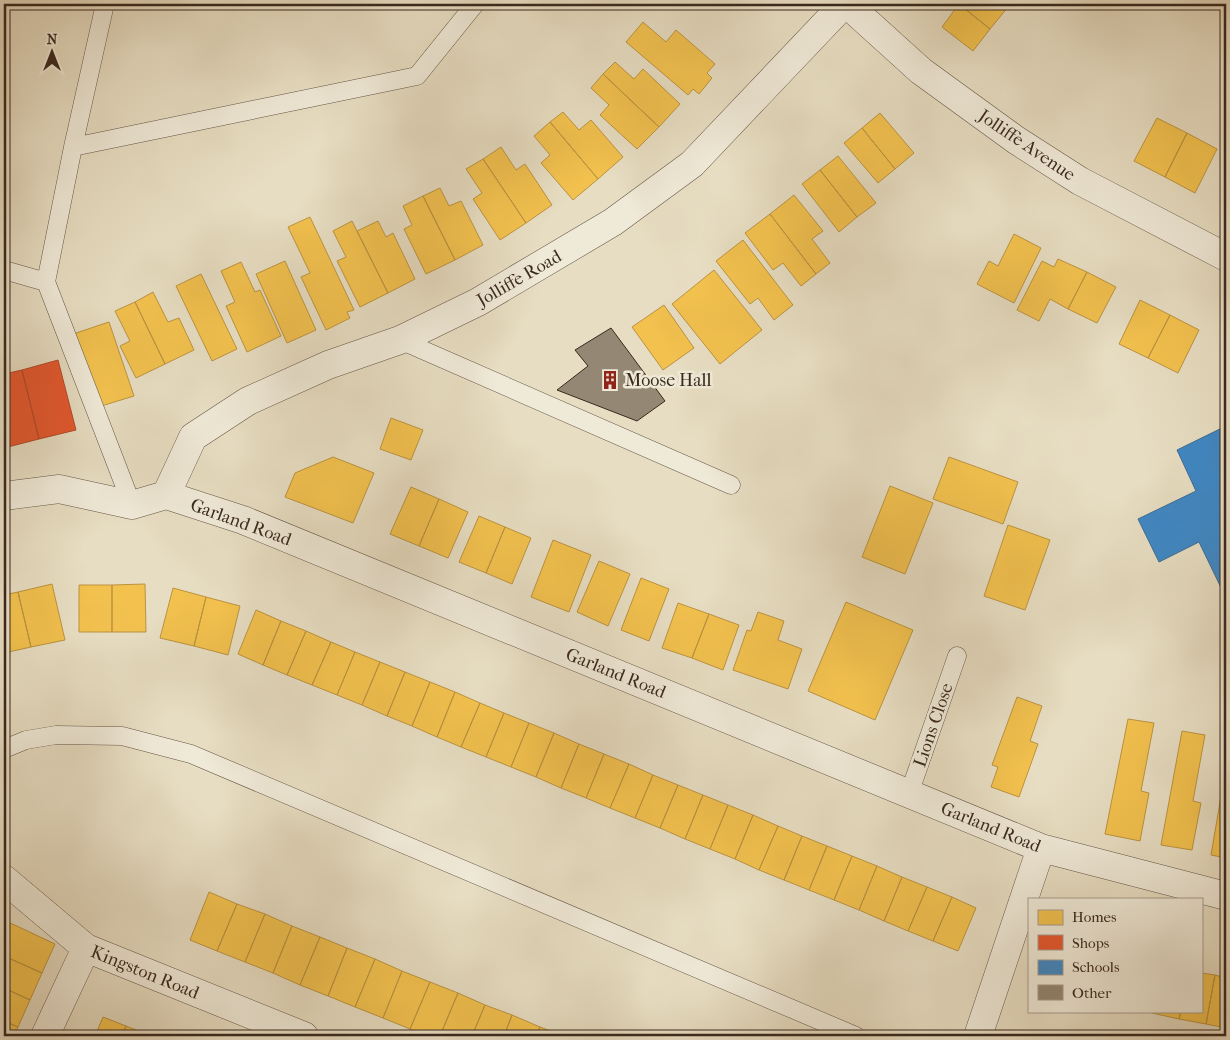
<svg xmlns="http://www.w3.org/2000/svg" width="1230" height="1040" font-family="'IM FELL French Canon',serif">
<rect width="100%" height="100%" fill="#e7ddc2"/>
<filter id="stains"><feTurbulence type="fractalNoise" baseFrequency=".004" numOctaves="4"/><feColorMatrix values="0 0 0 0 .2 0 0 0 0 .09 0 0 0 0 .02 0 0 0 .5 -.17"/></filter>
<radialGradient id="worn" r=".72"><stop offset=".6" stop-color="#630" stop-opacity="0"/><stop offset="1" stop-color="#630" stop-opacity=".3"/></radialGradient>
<path fill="#f2c14e" stroke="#bb9340" d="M211,4h24l-1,6z
M959,4h44l5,3 -18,22z
M959,4l31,25 -17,22 -31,-24z
M643,22l23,20 10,-12 39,34 -8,9 5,5 -13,16 -6,-5 -5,6 -62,-53z
M615,62l19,17 9,-10 37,35 -21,23 -56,-53z
M603,74l56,53 -22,22 -37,-34 9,-10 -18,-17z
M563,112l16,18 12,-10 32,37 -25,22 -48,-57z
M880,113l34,40 -19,16 -33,-41z
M1157,118l30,15 -22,44 -31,-16z
M550,122l48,57 -25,21 -32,-37 9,-8 -16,-19z
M862,128l33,41 -17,14 -34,-40z
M1187,133l30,16 -22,44 -30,-16z
M501,147l15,23 9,-6 27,41 -26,18 -43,-64z
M838,156l38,47 -19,14 -37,-47z
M483,159l43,64 -26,17 -27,-41 9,-6 -16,-24z
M820,170l37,47 -18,15 -37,-48z
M440,188l9,18 12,-5 22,44 -28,15 -32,-64z
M794,195l29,36 -11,8 18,24 -14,11 -46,-60z
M423,196l32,64 -29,14 -22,-45 8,-4 -9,-19z
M770,214l46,60 -15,12 -18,-23 -10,7 -28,-37z
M310,217l44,93 -7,2 3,6 -24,12 -25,-53 9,-4 -22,-46z
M352,221l36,72 -28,14 -23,-46 9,-4 -13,-26z
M378,221l8,16 7,-4 22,46 -27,14 -31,-62z
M1014,234l27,14 -27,55 -37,-19 12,-23 9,5z
M743,240l50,65 -19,15 -16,-22 -8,6 -34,-43z
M1058,259l29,13 -19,37 -18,-10 -11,22 -22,-11 25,-49 12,6z
M285,261l31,69 -29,13 -31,-69z
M241,262l14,30 5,-2 21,46 -34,16 -21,-46 9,-4 -14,-31z
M714,270l48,60 -42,34 -48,-60z
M1087,272l29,15 -19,36 -29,-14z
M201,274l36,75 -25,12 -36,-75z
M153,292l15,30 11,-4 15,32 -29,14 -30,-62z
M1140,300l30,15 -22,43 -29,-14z
M135,302l30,62 -29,14 -16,-32 10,-5 -15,-30z
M664,305l30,43 -31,22 -31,-43z
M1170,315l29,15 -21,43 -30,-15z
M109,322l25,74 -36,11 -25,-73z
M391,418l32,12 -12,30 -31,-11z
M333,457l41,16 -21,50 -68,-26 10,-24z
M949,457l69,25 -15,42 -70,-25z
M890,486l43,17 -28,71 -43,-17z
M411,487l28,12 -20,47 -29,-12z
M439,499l29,13 -20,46 -29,-12z
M479,516l26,11 -19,46 -27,-11z
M1008,525l42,15 -25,70 -41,-14z
M505,527l26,11 -19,46 -26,-11z
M553,540l38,15 -22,57 -38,-15z
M599,561l31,13 -22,52 -31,-14z
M641,578l28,11 -20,52 -28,-11z
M52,584l13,56 -34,7 -13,-55z
M145,584l1,48h-34v-47z
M79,585h33v47h-33z
M173,588l33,9 -12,49 -34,-8z
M18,592l13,55 -27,6v-58z
M206,597l34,9 -12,49 -34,-9z
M846,602l67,28 -38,90 -67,-29z
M678,603l31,11 -17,44 -30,-10z
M256,610l25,11 -18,44 -25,-11z
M758,612l26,9 -6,19 24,9 -14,40 -55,-19 14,-40 4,1z
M709,614l30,11 -16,45 -31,-12z
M281,621l25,10 -19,44 -24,-10z
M306,631l25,11 -19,43 -25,-10z
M331,642l24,10 -18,43 -25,-10z
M355,652l25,10 -18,43 -25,-10z
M380,662l25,10 -18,44 -25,-11z
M405,672l25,10 -18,44 -25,-10z
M430,682l25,10 -18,45 -25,-11z
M455,692l25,11 -19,44 -24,-10z
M1017,697l25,9 -12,35 8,3 -19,53 -28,-10 7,-20 -6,-2z
M480,703l24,10 -18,44 -25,-10z
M504,713l25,10 -18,44 -25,-10z
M1128,719l26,4 -13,68 8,2 -9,48 -35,-7z
M529,723l25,10 -18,44 -25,-10z
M1182,731l23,4 -12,66 8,2 -9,47 -31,-5z
M554,733l25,11 -18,44 -25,-11z
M579,744l25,10 -18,44 -25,-10z
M604,754l25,10 -19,44 -24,-10z
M629,764l24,11 -18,43 -25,-10z
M1226,767v91l-15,-3z
M653,775l25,10 -18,43 -25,-10z
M678,785l25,10 -18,44 -25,-11z
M703,795l25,10 -18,44 -25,-10z
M728,805l25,10 -18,44 -25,-10z
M753,815l25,11 -19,44 -24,-11z
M778,826l24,10 -18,44 -25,-10z
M802,836l25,10 -18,44 -25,-10z
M827,846l25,10 -18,44 -25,-10z
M852,856l25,10 -18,44 -25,-10z
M877,866l25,11 -18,44 -25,-11z
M902,877l25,10 -19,44 -24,-10z
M927,887l25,10 -19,44 -25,-10z
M209,892l28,12 -20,47 -27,-11z
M952,897l24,11 -18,43 -25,-10z
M237,904l28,10 -20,48 -28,-11z
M265,914l27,12 -19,47 -28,-11z
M4,920l51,24 -13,29 -38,-17z
M292,926l28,11 -20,48 -27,-12z
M320,937l27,11 -19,48 -28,-11z
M347,948l28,11 -20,48 -27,-11z
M4,956l38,17 -12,27 -26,-12z
M375,959l27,12 -19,47 -28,-11z
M402,971l28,11 -20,47 -27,-11z
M1201,973l14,2 -9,49 -27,-5 2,-8h20z
M1215,975l11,3v50l-20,-4z
M430,982l28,11 -18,43h-13l-17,-7z
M4,988l26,12 -12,27 -14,-6z
M458,993l27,12 -13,31h-32z
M485,1005l27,10 -8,21h-32z
M1153,1011h28l-2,8 -27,-6z
M512,1015l28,12 -4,9h-32z
M103,1017l23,9 -4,10h-27z
M4,1021l14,6 -4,9h-10z
M126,1026l23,9v1h-27z
M540,1027l24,9h-28z"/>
<path fill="#e4572e" stroke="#b14929" d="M58,360l18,70 -37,9 -17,-69z
M22,370l17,69 -35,9v-74z"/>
<path fill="#3f88c5" stroke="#3e6c93" d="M1226,426v172l-27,-56 -40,20 -21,-43 58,-28 -19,-41z"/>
<path fill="#948773" stroke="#3a291e" d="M611,328l54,73 -28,20 -80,-31 31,-24 -13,-16z"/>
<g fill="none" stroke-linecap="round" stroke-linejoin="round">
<g stroke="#655647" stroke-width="19">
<path id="service" d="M105,4l-32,143 -27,135 86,223
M73,147l344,-71 58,-72
M4,270l42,12
M400,340l331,145
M4,749l22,-9 30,-5 66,1 69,18 665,282
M909,794l48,-138"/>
</g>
<g stroke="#655647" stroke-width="29">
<path id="minor" d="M847,4l74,67 95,69 64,41 146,76
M166,495l27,-58 55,-36 80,-36 72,-25 78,-38 135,-80 79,-58 152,-160
M4,496l55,-7 73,16 34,-10 77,25 798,328 185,48
M4,879l82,69 218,88
M45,1036l41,-88
M978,1036l63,-188"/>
</g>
<use href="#service" stroke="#efe9d7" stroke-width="18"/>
<use href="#minor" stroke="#efe9d7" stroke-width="28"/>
</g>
<defs>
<g id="building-bare" transform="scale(1.5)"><path d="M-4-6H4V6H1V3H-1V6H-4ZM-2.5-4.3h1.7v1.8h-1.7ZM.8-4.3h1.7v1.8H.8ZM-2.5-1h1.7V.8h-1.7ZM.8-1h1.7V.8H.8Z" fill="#8f2418" stroke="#efe9d7" stroke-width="2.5" paint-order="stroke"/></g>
</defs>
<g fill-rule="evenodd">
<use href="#building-bare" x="610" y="380"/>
</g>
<g text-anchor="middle" stroke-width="5" stroke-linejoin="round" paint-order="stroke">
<g font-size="18" fill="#3a291e" stroke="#efe9d7">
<text transform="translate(1027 145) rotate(34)" y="6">Jolliffe Avenue</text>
<text transform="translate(519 278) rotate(-30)" y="6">Jolliffe Road</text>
<text transform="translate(241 522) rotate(20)" y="6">Garland Road</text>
<text transform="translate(616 673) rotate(22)" y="6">Garland Road</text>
<text transform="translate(933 725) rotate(-71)" y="6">Lions Close</text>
<text transform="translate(991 827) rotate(22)" y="6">Garland Road</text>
<text transform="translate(145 972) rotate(22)" y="6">Kingston Road</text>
</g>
<g font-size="18" fill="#3a291e" stroke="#efe9d7" text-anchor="start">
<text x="625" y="386">Moose Hall</text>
</g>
</g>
<rect width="1230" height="1040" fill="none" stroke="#e7ddc2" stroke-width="20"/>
<rect x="5" y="5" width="1220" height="1030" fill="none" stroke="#3a291e" stroke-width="2.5"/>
<rect x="10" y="10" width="1210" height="1020" fill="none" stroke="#3a291e"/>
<rect x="1028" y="898" width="175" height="115" fill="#efe9d7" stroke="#a79c8d"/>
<rect x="1038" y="910" width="25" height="15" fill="#f2c14e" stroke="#a79c8d"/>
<text x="1072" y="922" font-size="15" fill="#3a291e">Homes</text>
<rect x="1038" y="935" width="25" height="15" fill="#e4572e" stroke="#a79c8d"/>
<text x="1072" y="948" font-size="15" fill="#3a291e">Shops</text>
<rect x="1038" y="960" width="25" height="15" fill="#3f88c5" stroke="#a79c8d"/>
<text x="1072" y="972" font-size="15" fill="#3a291e">Schools</text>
<rect x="1038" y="985" width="25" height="15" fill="#948773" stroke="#a79c8d"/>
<text x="1072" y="998" font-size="15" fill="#3a291e">Other</text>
<g transform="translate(52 52)" stroke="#efe9d7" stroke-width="4" paint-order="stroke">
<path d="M0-4L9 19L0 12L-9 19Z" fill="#3a291e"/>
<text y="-8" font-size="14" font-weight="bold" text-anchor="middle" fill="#3a291e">N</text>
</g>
<rect width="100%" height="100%" filter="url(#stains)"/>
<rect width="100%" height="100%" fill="url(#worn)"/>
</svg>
